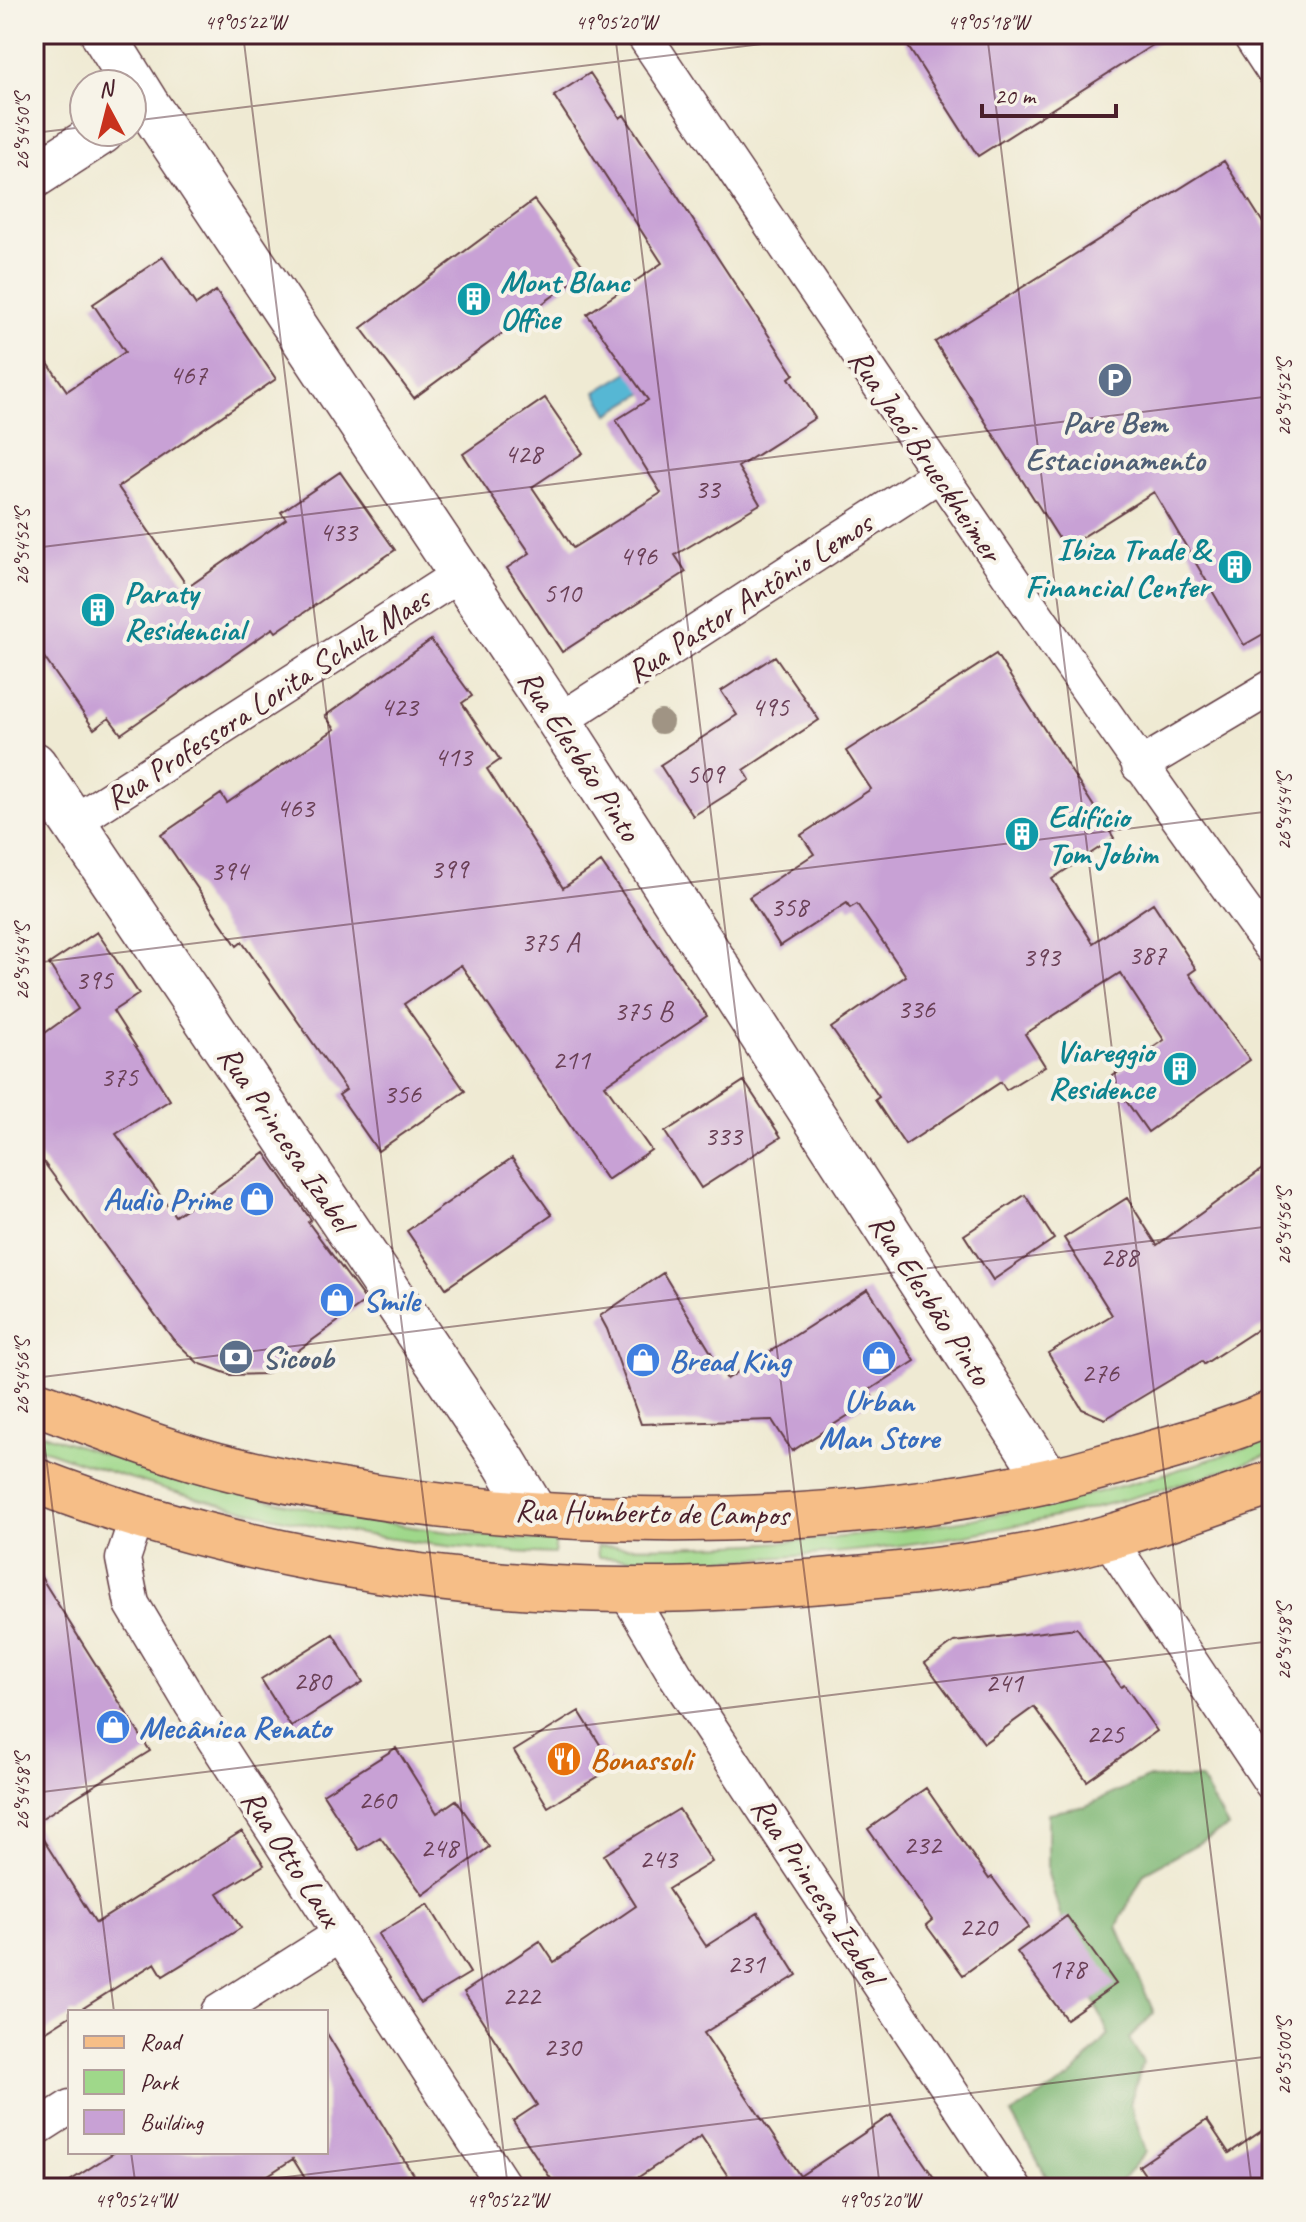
<svg xmlns="http://www.w3.org/2000/svg" width="1306" height="2222" font-family="Caveat,sans-serif">
<rect width="100%" height="100%" fill="#f7f3e8"/>
<filter id="ink" filterUnits="userSpaceOnUse"><feTurbulence type="fractalNoise" baseFrequency=".0125" numOctaves="2"/><feDisplacementMap in="SourceGraphic" scale="16" xChannelSelector="R" yChannelSelector="G"/><feConvolveMatrix kernelMatrix="1 2 1 2 8 2 1 2 1" color-interpolation-filters="sRGB"/></filter>
<filter id="wash" filterUnits="userSpaceOnUse"><feTurbulence type="fractalNoise" baseFrequency=".006" numOctaves="4" result="noise"/><feDisplacementMap in="SourceGraphic" scale="32" xChannelSelector="R" yChannelSelector="G"/><feGaussianBlur stdDeviation="1.8" result="paint"/><feColorMatrix in="noise" values="0 0 0 0 0 0 0 0 0 0 0 0 0 0 0 0 0 1.4 0 .05"/><feComposite in="paint" operator="in"/></filter>
<g filter="url(#wash)">
<rect width="100%" height="100%" fill="#efead3"/>
<path fill="#9fd88a" stroke="#747c5a" stroke-width="2" d="M34,1431c168,58 343,102 522,110l-2,13c-177,-6 -354,-48 -520,-108z
M1272,1438v16c-218,76 -443,118 -674,103l-1,-11c231,6 459,-28 675,-108z"/>
<path fill="#7fb876" stroke="#646c50" stroke-width="2" d="M1147,1778l54,1 27,48 -84,46 -27,53 37,87 -25,26 14,23 -13,41 16,48 -30,37h-63l-42,-74 59,-36 39,-43 -40,-91 -21,-70v-61l38,-7z"/>
<path fill="#56b7d4" stroke="#506b80" stroke-width="2" d="M635,368l14,22 -40,24 -13,-22z"/>
<g id="blocks">
<path fill="#c8a1d5" d="M900,34h270l-192,122z
M590,73l30,45 4,-3 170,259 -5,4 26,40 -77,49 22,37 -85,51 11,17 -124,80 -55,-84 23,-15 -67,-99 82,-56 38,55 -51,34 41,61 88,-55 -45,-73 32,-20 -61,-86 75,-51 -108,-167z
M1224,161l48,76v392l-28,16 -90,-153 -89,56 -130,-206z
M534,200l53,71 -173,127 -53,-70z
M163,257l33,48 20,-14 60,88 -158,108 70,100 98,-68 -5,-7 59,-40 55,78 -119,82 -3,-4 -152,106 -12,-16 -15,11 -60,-86v-300l33,48 58,-39 -32,-48z
M431,640l41,56 -10,7 38,57 -13,9 76,119 38,-26 106,154 -102,69 46,65 -44,30 -146,-215 -57,39 61,87 -87,60 -39,-56 7,-5 -104,-148 -5,4 -76,-111 60,-41 6,9 108,-74 -10,-13z
M996,654l118,184 -62,41 41,64 60,-40 43,66 -7,5 61,86 -102,72 -38,-54 54,-38 -44,-67 -95,61 20,32 -39,24 -5,-8 -96,63 -30,-45 4,-3 -48,-69 75,-52 -49,-72 -7,4 -3,-5 -67,43 -31,-49 65,-43 -13,-19 70,-46 -25,-38z
M775,656l44,64 -75,50 6,10 -57,36 -33,-51 77,-50 -16,-24z
M97,932l42,62 -26,17 57,89 -54,34 59,82 90,-63 46,67 -3,2 58,79 -100,73 -35,1 -33,-12 -25,-24 -139,-190v-108l44,-32 -29,-45z
M744,1081l37,56 -80,51 -36,-56z
M512,1158l40,57 -106,73 -39,-57z
M1272,1162v158l-68,44 -2,-3 -97,58 -23,-10 -34,-56 64,-38 -48,-77 63,-40 30,47z
M1025,1195l29,44 -61,41 -29,-45z
M663,1273l64,106 141,-90 47,72 -47,30 6,8 -82,52 -20,-31 -131,4 -34,-95 -7,-13z
M34,1566l116,185 -116,72z
M1077,1628l44,59 3,-2 33,46 -70,50 -53,-74 -50,36 -59,-80 29,-21z
M333,1634l30,48 -72,45 -30,-48z
M579,1711l35,56 -66,40 -34,-56z
M396,1748l41,65 19,-13 33,47 -66,48 -43,-58 -21,13 -36,-56z
M926,1788l63,91 3,-2 37,50 -66,48 -37,-50 6,-5 -64,-91z
M679,1809l33,53 -44,27 38,57 52,-33 39,62 -93,58 96,143 91,-61 50,73h-205l-35,-52 -79,52h-65l-44,-67 24,-16 -73,-113 76,-51 14,21 82,-56 -32,-51z
M34,1825l62,98 146,-92 22,34 -46,28 23,35 -78,48 -8,-13 -78,49h-7v4l-36,23z
M428,1904l42,69 -50,30 -42,-69z
M1067,1916l49,68 -50,35 -49,-67z
M326,2032l95,156h-110l-18,-29 -45,29h-189l56,-36h211z
M1207,2120l22,33 43,-29v64h-118l-15,-22z"/>
</g>
</g>
<g filter="url(#ink)">
<use href="#blocks" fill-opacity="0" stroke="#633d44" stroke-width="2"/>
<g fill="none" stroke-linecap="round" stroke-linejoin="round">
<g stroke="#633d44" stroke-width="37">
<path id="minor" d="M643,34c207,307 411,615 629,914
M1249,34l23,35
M559,721l381,-247
M1139,766l133,-79
M74,822l386,-248
M138,1514l-15,45 9,45 60,101 313,483
M1108,1538l164,246
M625,1590l51,86 338,512
M218,2012l123,-78
M34,2130l36,-23"/>
</g>
<g stroke="#633d44" stroke-width="47">
<path id="tertiary" d="M103,34l43,69 413,618 490,760
M34,176l68,-44
M34,764l471,699 30,50"/>
</g>
<g stroke="#633d44" stroke-width="47">
<path id="primary" d="M34,1402c65,23 131,51 199,67 258,61 554,68 814,12 27,-6 53,-14 80,-21 50,-14 97,-27 145,-47
M34,1480c180,70 397,109 590,110 74,1 149,-5 222,-11 89,-8 178,-18 263,-42 55,-15 109,-36 163,-54"/>
</g>
<use href="#minor" stroke="#fff" stroke-width="34"/>
<use href="#tertiary" stroke="#fff" stroke-width="44"/>
<use href="#primary" stroke="#f6be87" stroke-width="44"/>
</g>
<circle fill="#a09484" cx="661" cy="722" r="12"/>
</g>
<path fill="none" stroke="#4a1f2b" stroke-width="2" stroke-opacity="0.45" d="M243,34l265,2154M615,34l265,2154M987,34l265,2154M132,121l712,-87M34,133l50,-6M34,548l1238,-152M34,963l1238,-152M34,1358l80,654M34,1378l1238,-152M34,1793l1238,-152M131,2152l5,36M196,2188l1076,-132"/>
<defs>
<g id="building-disc" transform="scale(1.8)"><circle r="9.5" fill="#0f9aa8" stroke="#f7f3e8"/><path d="M-4-6H4V6H1V3H-1V6H-4ZM-2.5-4.3h1.7v1.8h-1.7ZM.8-4.3h1.7v1.8H.8ZM-2.5-1h1.7V.8h-1.7ZM.8-1h1.7V.8H.8Z" fill="#fff"/></g>
<g id="parking-disc" transform="scale(1.8)"><circle r="9.5" fill="#5c6f8a" stroke="#f7f3e8"/><path d="M-3.5-5.5H1a3.5 3.5 0 0 1 0 7H-1V5.5H-3.5ZM-1-3.4V-.6H.8a1.4 1.4 0 0 0 0-2.8Z" fill="#fff"/></g>
<g id="shop-disc" transform="scale(1.8)"><circle r="9.5" fill="#3f7fe0" stroke="#f7f3e8"/><path d="M-5-2.5h2.3a2.7 3.5 0 0 1 5.4 0H5L5.5 6h-11ZM-1.5-2.5h3a1.5 2.3 0 0 0-3 0Z" fill="#fff"/></g>
<g id="bank-disc" transform="scale(1.8)"><circle r="9.5" fill="#5c6f8a" stroke="#f7f3e8"/><path d="M-6-4H6V4H-6ZM0-2.3a2.3 2.3 0 1 0 0 4.6a2.3 2.3 0 1 0 0-4.6Z" fill="#fff"/></g>
<g id="restaurant-disc" transform="scale(1.8)"><circle r="9.5" fill="#e8710a" stroke="#f7f3e8"/><path d="M-5-6h1v4h1v-4h1v4h1v-4h1v5L-1.5 .5V6h-2V.5L-5-1ZM5-6V6H3V1.5H1.5Q1.5-4 5-6Z" fill="#fff"/></g>
</defs>
<g fill-rule="evenodd">
<use href="#building-disc" x="474" y="299"/>
<use href="#parking-disc" x="1115" y="380"/>
<use href="#building-disc" x="1235" y="567"/>
<use href="#building-disc" x="98" y="610"/>
<use href="#building-disc" x="1022" y="834"/>
<use href="#building-disc" x="1180" y="1069"/>
<use href="#shop-disc" x="257" y="1199"/>
<use href="#shop-disc" x="337" y="1300"/>
<use href="#bank-disc" x="236" y="1357"/>
<use href="#shop-disc" x="879" y="1358"/>
<use href="#shop-disc" x="643" y="1360"/>
<use href="#shop-disc" x="113" y="1727"/>
<use href="#restaurant-disc" x="564" y="1759"/>
</g>
<g text-anchor="middle" stroke-width="8" stroke-linejoin="round" paint-order="stroke">
<g font-size="28" fill="#6a4056">
<text x="188" y="384">467</text>
<text x="523" y="463">428</text>
<text x="707" y="498">33</text>
<text x="338" y="541">433</text>
<text x="638" y="565">496</text>
<text x="562" y="602">510</text>
<text x="399" y="716">423</text>
<text x="770" y="716">495</text>
<text x="453" y="766">413</text>
<text x="705" y="783">509</text>
<text x="295" y="817">463</text>
<text x="449" y="878">399</text>
<text x="229" y="880">394</text>
<text x="789" y="916">358</text>
<text x="550" y="951">375 A</text>
<text x="1147" y="964">387</text>
<text x="1041" y="966">393</text>
<text x="94" y="989">395</text>
<text x="916" y="1018">336</text>
<text x="643" y="1020">375 B</text>
<text x="571" y="1069">211</text>
<text x="119" y="1086">375</text>
<text x="402" y="1103">356</text>
<text x="723" y="1145">333</text>
<text x="1119" y="1266">288</text>
<text x="1100" y="1382">276</text>
<text x="312" y="1690">280</text>
<text x="1004" y="1692">241</text>
<text x="1105" y="1743">225</text>
<text x="377" y="1809">260</text>
<text x="922" y="1854">232</text>
<text x="439" y="1857">248</text>
<text x="658" y="1868">243</text>
<text x="978" y="1936">220</text>
<text x="746" y="1973">231</text>
<text x="1067" y="1978">178</text>
<text x="521" y="2005">222</text>
<text x="562" y="2056">230</text>
</g>
<g font-size="32" font-weight="bold" fill="#0d838f" stroke="#f7f3e8" text-anchor="start">
<text x="500" y="292">Mont Blanc<tspan x="500" dy="37">Office</tspan></text>
<text x="1209" y="560" text-anchor="end">Ibiza Trade &amp;<tspan x="1209" dy="37">Financial Center</tspan></text>
<text x="124" y="603">Paraty<tspan x="124" dy="37">Residencial</tspan></text>
<text x="1048" y="827">Edifício<tspan x="1048" dy="37">Tom Jobim</tspan></text>
<text x="1154" y="1062" text-anchor="end">Viareggio<tspan x="1154" dy="37">Residence</tspan></text>
</g>
<g font-size="32" font-weight="bold" fill="#4e5e75" stroke="#f7f3e8">
<text x="1115" y="433">Pare Bem<tspan x="1115" dy="37">Estacionamento</tspan></text>
<text x="262" y="1368" text-anchor="start">Sicoob</text>
</g>
<g font-size="32" fill="#4a1f2b" stroke="#f7f3e8">
<text transform="translate(926 455) rotate(56)" y="11">Rua Jacó Brueckheimer</text>
<text transform="translate(749 597) rotate(-33)" y="11">Rua Pastor Antônio Lemos</text>
<text transform="translate(267 698) rotate(-33)" y="11">Rua Professora Lorita Schulz Maes</text>
<text transform="translate(580 755) rotate(57)" y="11">Rua Elesbão Pinto</text>
<text transform="translate(286 1138) rotate(56)" y="11">Rua Princesa Izabel</text>
<text transform="translate(931 1299) rotate(57)" y="11">Rua Elesbão Pinto</text>
<text transform="translate(652 1512) rotate(1)" y="11">Rua Humberto de Campos</text>
<text transform="translate(292 1858) rotate(57)" y="11">Rua Otto Laux</text>
<text transform="translate(818 1890) rotate(57)" y="11">Rua Princesa Izabel</text>
</g>
<g font-size="32" font-weight="bold" fill="#366cbe" stroke="#f7f3e8" text-anchor="start">
<text x="231" y="1210" text-anchor="end">Audio Prime</text>
<text x="363" y="1311">Smile</text>
<text x="669" y="1371">Bread King</text>
<text x="879" y="1411" text-anchor="middle">Urban<tspan x="879" dy="37">Man Store</tspan></text>
<text x="139" y="1738">Mecânica Renato</text>
</g>
<g font-size="32" font-weight="bold" fill="#c56008" stroke="#f7f3e8" text-anchor="start">
<text x="590" y="1770">Bonassoli</text>
</g>
</g>
<rect width="1306" height="2222" fill="none" stroke="#f7f3e8" stroke-width="88"/>
<rect x="68" y="2010" width="260" height="144" fill="#f7f3e8" stroke="#b29e9c" stroke-width="2"/>
<rect x="84" y="2036" width="40" height="12" fill="#f6be87" stroke="#b29e9c" stroke-width="2"/>
<text x="140" y="2050" font-size="24" fill="#4a1f2b">Road</text>
<rect x="84" y="2070" width="40" height="24" fill="#9fd88a" stroke="#b29e9c" stroke-width="2"/>
<text x="140" y="2090" font-size="24" fill="#4a1f2b">Park</text>
<rect x="84" y="2110" width="40" height="24" fill="#c8a1d5" stroke="#b29e9c" stroke-width="2"/>
<text x="140" y="2130" font-size="24" fill="#4a1f2b">Building</text>
<g transform="translate(108 108) rotate(353)"><circle r="38" fill="#f7f3e8" stroke="#b29e9c" stroke-width="2"/>
<path d="M0-6L14 30L0 20L-14 30Z" fill="#c8321e"/>
<text y="-12" font-size="22" font-weight="bold" text-anchor="middle" fill="#4a1f2b">N</text>
</g>
<path d="M982 104v12h134v-12" fill="none" stroke="#4a1f2b" stroke-width="4"/>
<text x="994" y="104" font-size="24" fill="#4a1f2b" stroke="#f7f3e8" stroke-width="6" paint-order="stroke">20 m</text>
<rect x="44" y="44" width="1218" height="2134" fill="none" stroke="#4a1f2b" stroke-width="3"/>
<g font-size="20" text-anchor="middle" fill="#4a1f2b">
<text x="245" y="29">49°05'22"W</text>
<text x="616" y="29">49°05'20"W</text>
<text x="988" y="29">49°05'18"W</text>
<text transform="translate(22 132) rotate(-90)" y="7">26°54'50"S</text>
<text transform="translate(1284 398) rotate(-90)" y="7">26°54'52"S</text>
<text transform="translate(22 547) rotate(-90)" y="7">26°54'52"S</text>
<text transform="translate(1284 812) rotate(-90)" y="7">26°54'54"S</text>
<text transform="translate(22 962) rotate(-90)" y="7">26°54'54"S</text>
<text transform="translate(1284 1227) rotate(-90)" y="7">26°54'56"S</text>
<text transform="translate(22 1377) rotate(-90)" y="7">26°54'56"S</text>
<text transform="translate(1284 1642) rotate(-90)" y="7">26°54'58"S</text>
<text transform="translate(22 1792) rotate(-90)" y="7">26°54'58"S</text>
<text transform="translate(1284 2057) rotate(-90)" y="7">26°55'00"S</text>
<text x="135" y="2207">49°05'24"W</text>
<text x="507" y="2207">49°05'22"W</text>
<text x="879" y="2207">49°05'20"W</text>
</g>
</svg>
